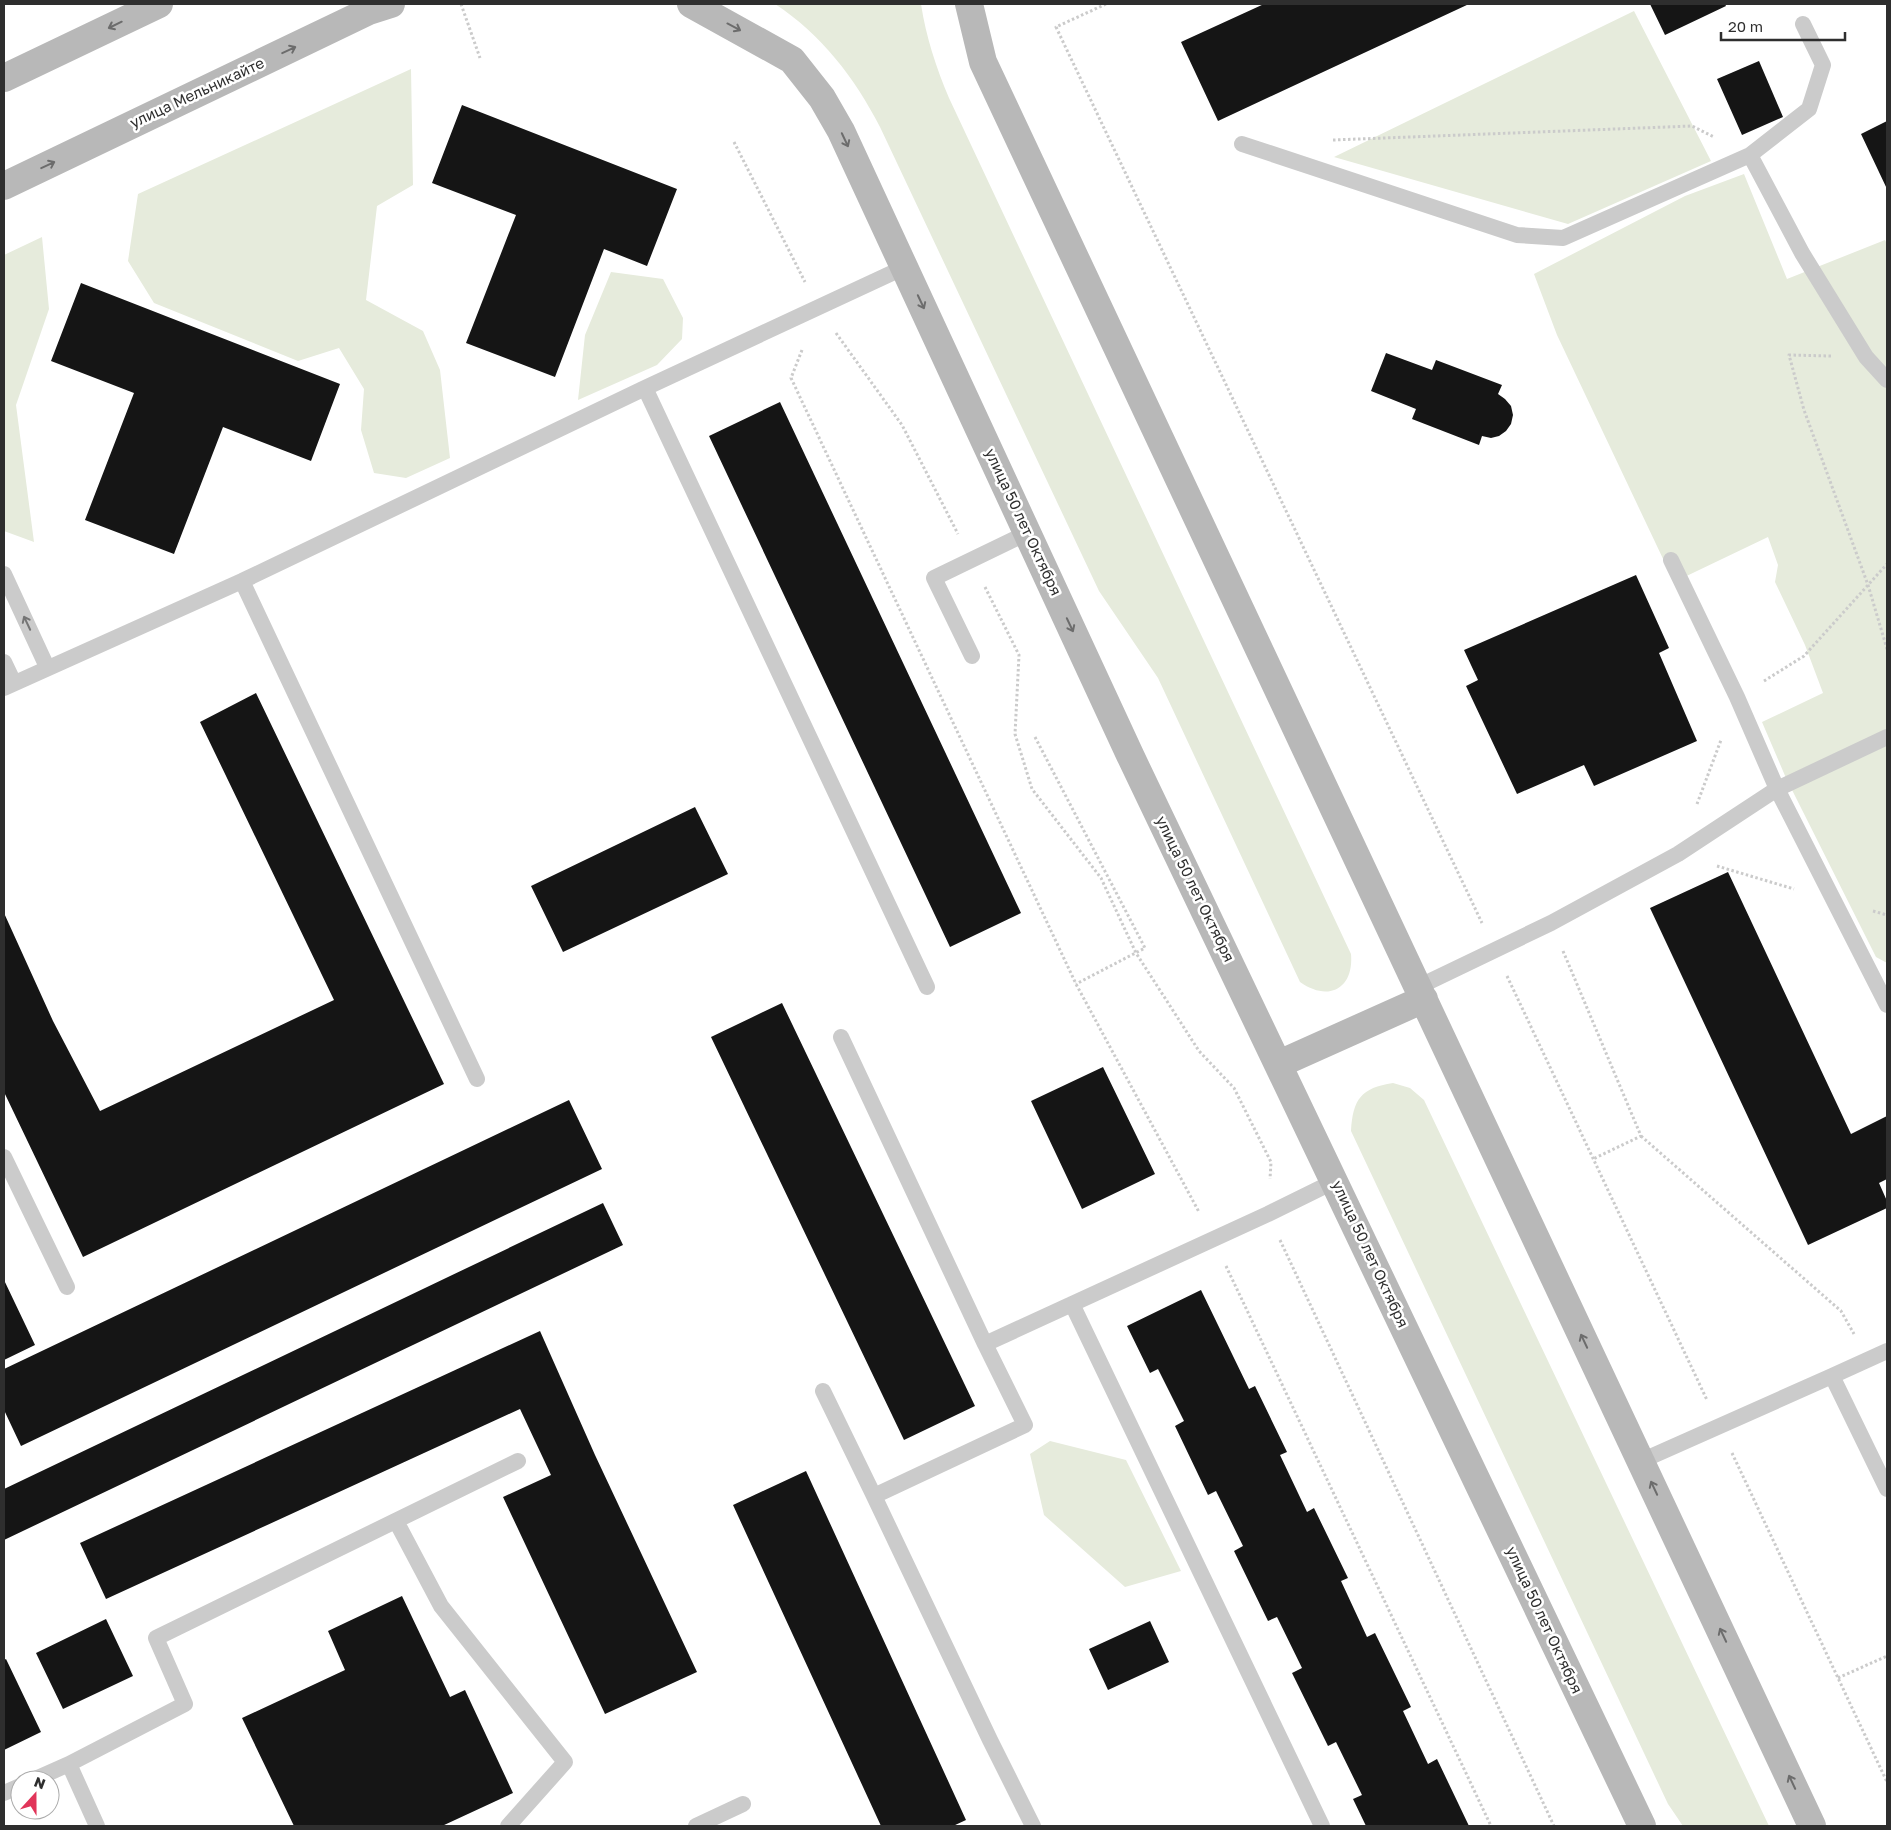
<svg xmlns="http://www.w3.org/2000/svg" width="1891" height="1830" font-family="'Golos Text',sans-serif">
<rect width="100%" height="100%" fill="#fff"/>
<path fill="#e6ebdc" d="M775,4h146c5,33 15,63 28,94l402,856c3,35 -23,48 -51,28l-142,-304 -59,-87 -219,-464c-25,-49 -59,-93 -105,-123z
M1634,11l77,150 -143,63 -234,-67z
M411,69l2,116 -36,21 -11,94 57,31 17,39 10,88 -44,20 -32,-5 -13,-43 3,-41 -25,-41 -41,13 -144,-58 -26,-42 10,-67z
M1744,174l43,105 98,-39 2,4v719l-11,-6 -90,-179 -24,-56 61,-29 -18,-48 -30,-63 3,-17 -10,-28 -94,45 -117,-247 -23,-61 151,-78z
M42,237l7,72 -33,96 18,137 -30,-11v-276z
M611,272l52,7 20,39 -1,21 -25,26 -79,35 7,-65z
M1393,1083l17,5 14,12 345,726h-86l-15,-22 -317,-673c2,-32 10,-43 42,-48z
M1050,1441l76,19 55,111 -56,16 -81,-72 -14,-61z"/>
<path fill="#151515" d="M1264,4h205l-251,117 -37,-79z
M1650,4h75l1,2 -61,29z
M1759,61l24,56 -41,18 -25,-56z
M462,105l215,84 -30,77 -43,-17 -49,128 -89,-34 50,-128 -84,-32z
M1887,121v68l-26,-55z
M81,283l259,101 -29,77 -88,-34 -49,127 -89,-34 49,-127 -83,-32z
M1386,353l46,17 4,-10 66,25 -4,9 7,5 6,7 2,9 -2,9 -5,7 -7,5 -8,2 -9,-2 -3,9 -67,-26 4,-10 -45,-18z
M780,402l241,511 -71,34 -241,-511z
M1636,575l33,73 -10,5 38,88 -103,45 -10,-21 -67,29 -51,-108 12,-6 -14,-30z
M256,693l188,391 -361,173 -79,-165v-179l49,108 47,90 234,-111 -134,-278z
M695,807l33,67 -165,78 -32,-66z
M1728,872l123,262 36,-18v63l-8,4 8,18v7l-79,37 -158,-337z
M782,1003l193,403 -71,34 -193,-403z
M1103,1067l52,107 -73,35 -51,-108z
M569,1100l33,69 -581,277 -17,-36v-41z
M603,1203l20,42 -619,295v-51z
M4,1280l31,65 -31,15z
M1201,1290l48,99 6,-3 32,66 -7,3 27,57 7,-4 34,70 -7,3 26,56 8,-4 36,74 -8,4 25,53 9,-5 32,67h-103l-13,-27 9,-4 -26,-53 -8,4 -36,-73 10,-5 -25,-51 -9,4 -34,-70 9,-5 -27,-55 -8,4 -33,-69 9,-5 -26,-52 -8,4 -23,-47z
M540,1331l55,124 102,217 -92,42 -102,-217 48,-22 -31,-66 -414,190 -26,-56z
M806,1471l160,349 -13,6h-72l-148,-321z
M402,1596l48,101 15,-7 48,103 -71,33h-148l-52,-108 103,-48 -17,-39z
M106,1619l27,57 -70,33 -27,-56z
M1150,1621l19,41 -61,28 -19,-41z
M6,1659l35,73 -37,18v-90z"/>
<g fill="none" stroke-linecap="round" stroke-linejoin="round">
<path stroke="#cbcbcb" stroke-width="3" stroke-dasharray="2.5 2.5" stroke-linecap="butt" d="M461,4l19,54
M1106,4l-50,23 426,896
M1333,140l359,-14 22,11
M734,142l71,140
M836,333l66,92 56,109
M802,350l-11,28 285,606 123,228
M1831,356l-42,-1 15,55 64,175 19,64
M985,587l34,68 -4,79 17,55 69,89 35,75 63,98 35,37 37,74 -1,17
M1764,681l40,-25 83,-92
M1035,737l110,211 -69,36
M1697,804l24,-64
M1717,866l77,23
M1873,911l14,4
M1563,951l78,185 -48,23
M1507,976l200,424
M1641,1136l200,175 13,23
M1280,1240l274,586
M1226,1266l265,560
M1732,1453l155,329
M1838,1678l49,-22"/>
<path stroke="#cbcbcb" stroke-width="16" d="M1242,144l275,91 46,3 187,-83 59,-46 14,-44 -20,-41
M1750,155l52,98 64,104 21,23
M645,388l282,599
M1671,560l66,137 40,92 110,216
M4,574l43,93
M242,581l235,498
M972,656l-38,-78 93,-45
M4,662l10,21
M4,688l238,-107 403,-193 260,-121
M1418,987l133,-64 127,-69 99,-65 110,-52
M841,1037l144,307 283,-130 67,-33
M4,1157l63,130
M1072,1304l250,522
M985,1344l40,81 -151,71 116,244 43,86
M1887,1351l-55,25 55,113
M823,1391l51,105
M1641,1461l191,-85
M396,1521l45,85 124,156 -57,64
M69,1764l116,-60 -29,-66 362,-177
M33,1780l36,-16 28,62
M4,1793l16,-7
M696,1826l47,-22"/>
<path stroke="#b8b8b8" stroke-width="28" d="M691,4l101,56 30,38 19,33 289,624 512,1071
M969,4l14,58 829,1764
M4,78l155,-74
M4,186l365,-175 22,-7
M1279,1064l145,-65"/>
</g>
<defs><path id="oneway-shaft" d="M-6 0H5M1.5-3L5.5 0L1.5 3" fill="none" stroke-width="1.6" stroke-linecap="round" stroke-linejoin="round" transform="scale(1.25)"/></defs>
<g stroke="#6c6c6c">
<use href="#oneway-shaft" transform="translate(115 25) rotate(154)"/>
<use href="#oneway-shaft" transform="translate(734 27) rotate(28)"/>
<use href="#oneway-shaft" transform="translate(289 50) rotate(-25)"/>
<use href="#oneway-shaft" transform="translate(845 140) rotate(65)"/>
<use href="#oneway-shaft" transform="translate(48 165) rotate(-25)"/>
<use href="#oneway-shaft" transform="translate(921 302) rotate(65)"/>
<use href="#oneway-shaft" transform="translate(1070 625) rotate(65)"/>
<use href="#oneway-shaft" transform="translate(1584 1341) rotate(-115)"/>
<use href="#oneway-shaft" transform="translate(1654 1488) rotate(-115)"/>
<use href="#oneway-shaft" transform="translate(1723 1635) rotate(-115)"/>
<use href="#oneway-shaft" transform="translate(1792 1782) rotate(-115)"/>
</g>
<use stroke="#757575" href="#oneway-shaft" transform="translate(27 623) rotate(-115)"/>
<g text-anchor="middle" stroke-width="5" stroke-linejoin="round" paint-order="stroke">
<g font-size="15" fill="#2e2e2e" stroke="#fff">
<text transform="translate(197 93) rotate(-25)" y="5">улица Мельникайте</text>
<text transform="translate(1023 522) rotate(65)" y="5">улица 50 лет Октября</text>
<text transform="translate(1195 889) rotate(64)" y="5">улица 50 лет Октября</text>
<text transform="translate(1370 1254) rotate(65)" y="5">улица 50 лет Октября</text>
<text transform="translate(1544 1620) rotate(65)" y="5">улица 50 лет Октября</text>
</g>
</g>
<rect width="1891" height="1830" fill="none" stroke="#2e2e2e" stroke-width="10"/>
<g transform="translate(35 1795) rotate(21)"><circle r="24" fill="#ffffff" stroke="#ababab"/>
<path d="M0-4L9 19L0 12L-9 19Z" fill="#e13459"/>
<text y="-8" font-size="14" font-weight="bold" text-anchor="middle" fill="#2e2e2e">N</text>
</g>
<path d="M1721 32v8h124v-8" fill="none" stroke="#2e2e2e" stroke-width="2.5"/>
<text x="1728" y="32" font-size="15" fill="#2e2e2e" stroke="#ffffff" stroke-width="4" paint-order="stroke">20 m</text>
</svg>
